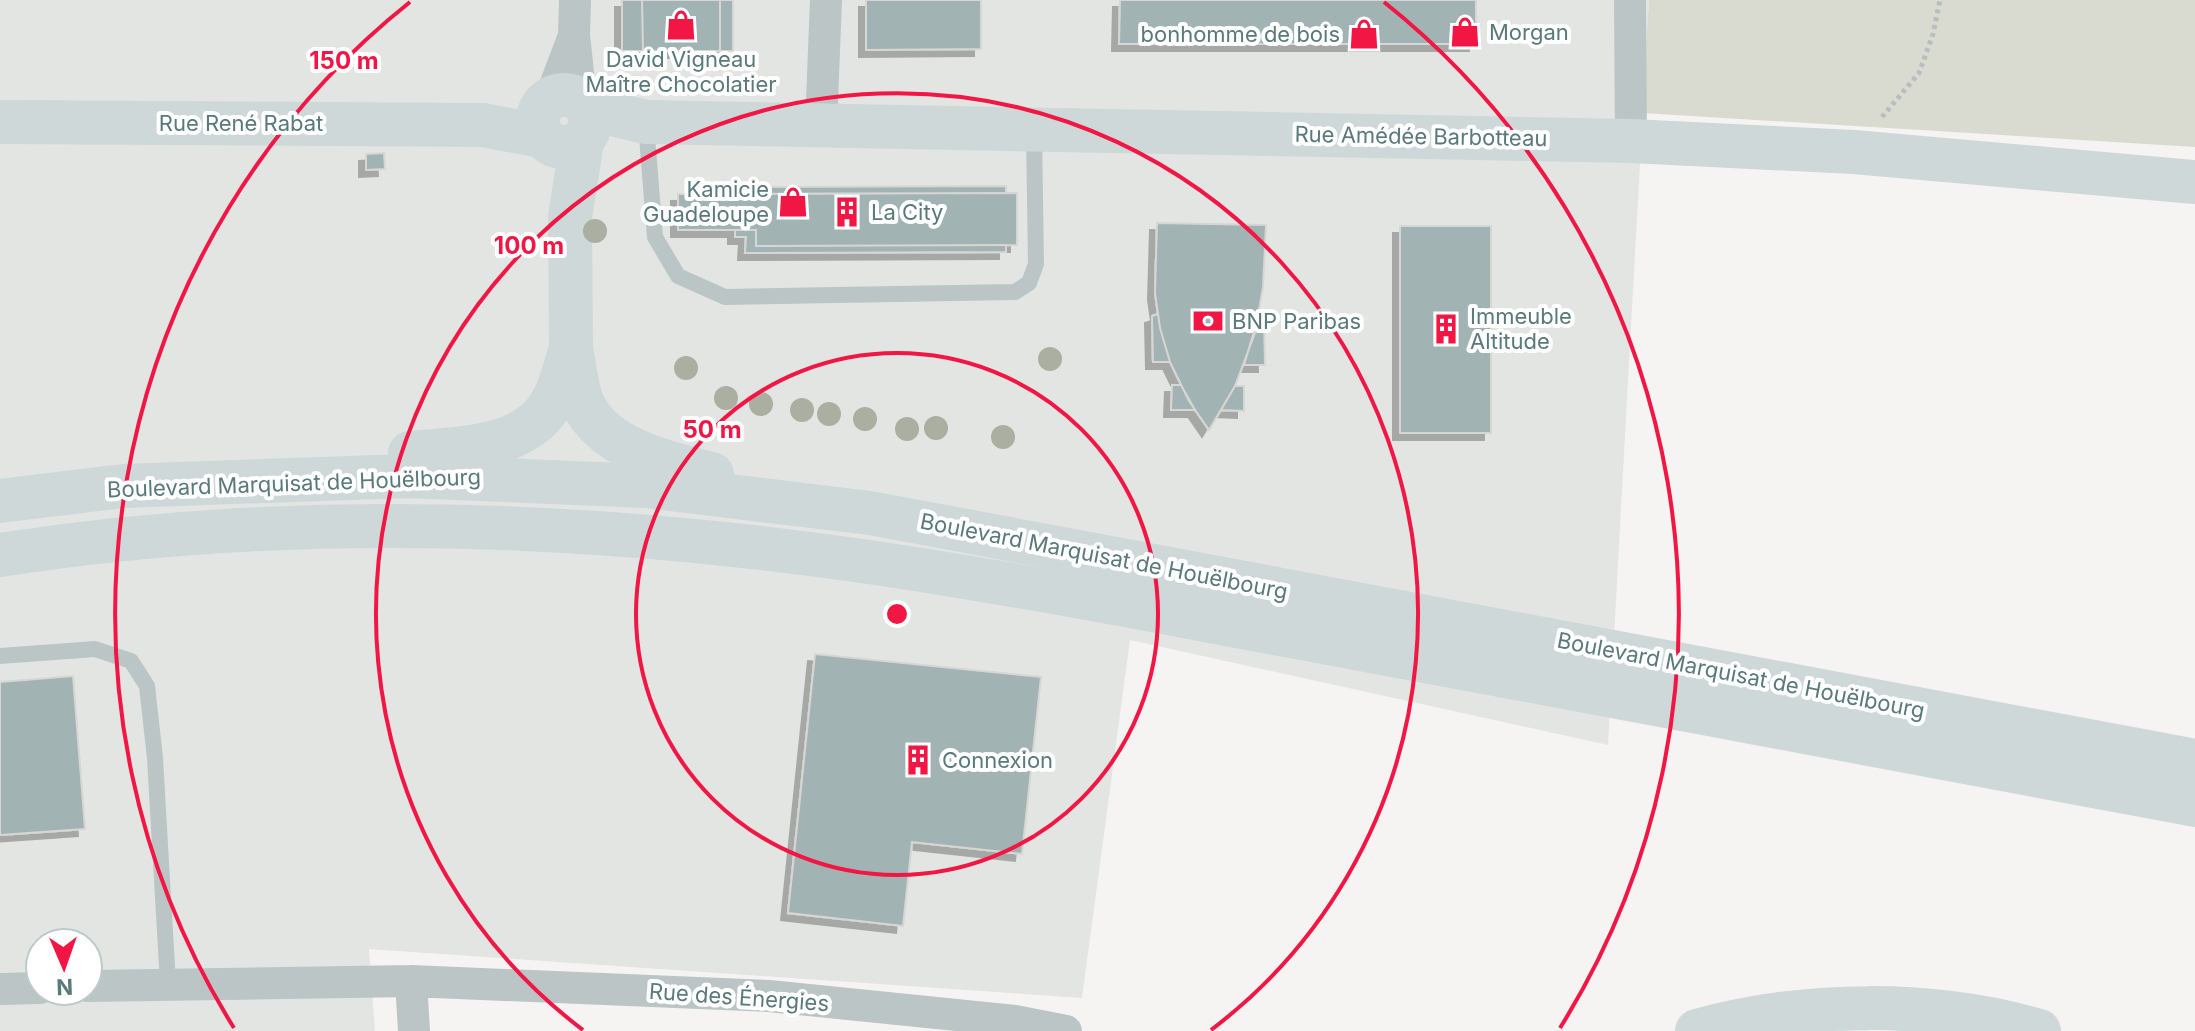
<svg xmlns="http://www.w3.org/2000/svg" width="2195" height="1031" font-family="Inter,sans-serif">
<defs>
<filter id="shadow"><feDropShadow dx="-7" dy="7" stdDeviation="0" flood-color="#0004"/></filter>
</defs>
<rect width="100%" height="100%" fill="#f6f4f2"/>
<path fill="#e3e5e3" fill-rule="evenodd" d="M0,0h1649l-41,745 -478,-105 -48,358 -713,-49 6,82h-375zM40,943h48v48h-48z"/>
<path fill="#dadbd0" d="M1649,0h546v147l-553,-34z"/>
<path fill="#a2b3b3" stroke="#d7d6d5" stroke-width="2" filter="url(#shadow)" d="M622,0h20l1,51h-21z
M642,0h78v51h-77z
M720,0h13v51h-13z
M866,0h115v49l-115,1z
M1120,0h356v44h-357z
M384,153l1,16 -19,1v-16z
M1006,186v7l-241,1v-7z
M1017,193v52l-261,1v-16h-78v-36z
M1157,223l109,2 -3,62 -8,46 -20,53 -26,44 -20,-29 -19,-39 -10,-34 -5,-35z
M1400,226h91v207h-91z
M735,230h21v16l250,-1v7l-261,1 1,-16h-11z
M1158,314l2,14 10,34h-17l-1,-46z
M1258,318h6l1,47h-21z
M1172,385h9l14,25h-24z
M1235,386h9v25l-23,-1z
M815,654l226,23 -19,177 -110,-12 -9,84 -115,-13z
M73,676l12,153 -85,6v-153z"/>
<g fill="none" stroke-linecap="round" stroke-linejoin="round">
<path stroke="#b8bebf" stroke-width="5" stroke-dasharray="4 4" stroke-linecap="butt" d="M1882,117l37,-44 14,-39 7,-34"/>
<path stroke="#bbc5c5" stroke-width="16" d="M646,124l9,113 23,39 47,21 290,-5 14,-9 7,-19 -2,-131
M0,656l95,-7 36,12 16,25 8,72 13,226"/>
<path stroke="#bbc5c5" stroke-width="32" d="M575,0l-1,35 7,66
M1630,0l1,141
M550,99l22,-58
M821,126l5,-126
M411,981l3,50
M88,986l323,-5 358,15 246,25 51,10
M2,989l38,-1"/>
<path stroke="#ced8d8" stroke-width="44" d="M538 121a26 26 0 1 1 52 0a26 26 0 1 1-52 0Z
M587,108l59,14 985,19 223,11 341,30
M0,122l483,3 59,11
M571,349l-1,-132 12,-76
M1697,1031c108,-30 235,-31 342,0"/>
<path stroke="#ced8d8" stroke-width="44" d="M571,349c4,17 5,39 12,55 20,45 87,60 129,70
M410,453c47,-5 116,-3 142,-51 9,-16 13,-36 19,-53
M0,501l123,-15 283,-10 240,10 224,27 1325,248
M0,555c322,-50 657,-31 977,24 118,19 235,43 352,64 288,54 577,107 866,162"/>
</g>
<g fill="#abafa1">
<circle cx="595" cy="231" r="12"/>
<circle cx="1050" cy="359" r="12"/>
<circle cx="686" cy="368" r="12"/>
<circle cx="726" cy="398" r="12"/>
<circle cx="761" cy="404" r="12"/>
<circle cx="802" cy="410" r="12"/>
<circle cx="829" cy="414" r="12"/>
<circle cx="865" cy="419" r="12"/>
<circle cx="936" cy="428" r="12"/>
<circle cx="907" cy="429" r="12"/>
<circle cx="1003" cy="437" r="12"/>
</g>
<g fill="none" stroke="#f11644" stroke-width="4">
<circle cx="897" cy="614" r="261"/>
<path d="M583 1030A521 521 0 1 1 1211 1030"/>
<path d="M234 1028A782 782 0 0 1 410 2M1384 2A782 782 0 0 1 1560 1028"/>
</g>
<defs>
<g id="shop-bare" transform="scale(2.4)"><path d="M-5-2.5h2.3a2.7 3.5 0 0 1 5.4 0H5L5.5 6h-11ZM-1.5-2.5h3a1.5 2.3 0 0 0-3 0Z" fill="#f11644" stroke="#fff" stroke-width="2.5" paint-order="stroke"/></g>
<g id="building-bare" transform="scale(2.4)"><path d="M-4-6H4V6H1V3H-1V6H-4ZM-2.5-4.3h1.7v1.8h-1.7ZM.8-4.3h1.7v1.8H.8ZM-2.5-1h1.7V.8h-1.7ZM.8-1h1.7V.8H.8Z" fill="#f11644" stroke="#fff" stroke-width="2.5" paint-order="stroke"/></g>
<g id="bank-bare" transform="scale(2.4)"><path d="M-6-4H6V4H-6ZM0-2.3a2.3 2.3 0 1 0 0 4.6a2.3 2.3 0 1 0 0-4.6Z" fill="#f11644" stroke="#fff" stroke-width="2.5" paint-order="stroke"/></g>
</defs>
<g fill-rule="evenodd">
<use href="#shop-bare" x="681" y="25"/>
<use href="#shop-bare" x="1465" y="32"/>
<use href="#shop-bare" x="1364" y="34"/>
<use href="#shop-bare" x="793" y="202"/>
<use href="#building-bare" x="847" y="212"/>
<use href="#bank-bare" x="1208" y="321"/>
<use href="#building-bare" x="1446" y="329"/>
<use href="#building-bare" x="918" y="760"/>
</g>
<g text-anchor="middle" stroke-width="8" stroke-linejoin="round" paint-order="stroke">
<g font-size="22" fill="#5a797a" stroke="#fff" text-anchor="start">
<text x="1489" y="40">Morgan</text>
<text x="1340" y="42" text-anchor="end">bonhomme de bois</text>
<text x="681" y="67" text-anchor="middle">David Vigneau<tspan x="681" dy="25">Maître Chocolatier</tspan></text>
<text x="769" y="197" text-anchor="end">Kamicie<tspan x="769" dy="25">Guadeloupe</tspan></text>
<text x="871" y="220">La City</text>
<text x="1470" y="324">Immeuble<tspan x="1470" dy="25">Altitude</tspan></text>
<text x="1232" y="329">BNP Paribas</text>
<text x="942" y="768">Connexion</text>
</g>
<g font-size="22" fill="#5a797a" stroke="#fff">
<text x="241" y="131">Rue René Rabat</text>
<text transform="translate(1421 136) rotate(1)" y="8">Rue Amédée Barbotteau</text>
<text transform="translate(294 483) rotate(-2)" y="8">Boulevard Marquisat de Houëlbourg</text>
<text transform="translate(1104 556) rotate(11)" y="8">Boulevard Marquisat de Houëlbourg</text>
<text transform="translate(1741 675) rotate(11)" y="8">Boulevard Marquisat de Houëlbourg</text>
<text transform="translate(739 997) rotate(4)" y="8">Rue des Énergies</text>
</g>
</g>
<circle cx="897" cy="614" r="12" fill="#f11644" stroke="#fff" stroke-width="4"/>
<g font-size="24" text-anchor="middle" font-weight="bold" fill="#f11644" stroke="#fff" stroke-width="8" stroke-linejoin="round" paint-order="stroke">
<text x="344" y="69">150 m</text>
<text x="529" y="254">100 m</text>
<text x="712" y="438">50 m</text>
</g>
<g transform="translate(64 967) rotate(178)"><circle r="38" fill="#ffffff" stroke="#bdc9ca" stroke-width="2"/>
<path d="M0-6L14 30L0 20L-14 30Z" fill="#f11644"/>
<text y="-12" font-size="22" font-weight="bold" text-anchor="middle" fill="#5a797a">N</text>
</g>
</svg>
